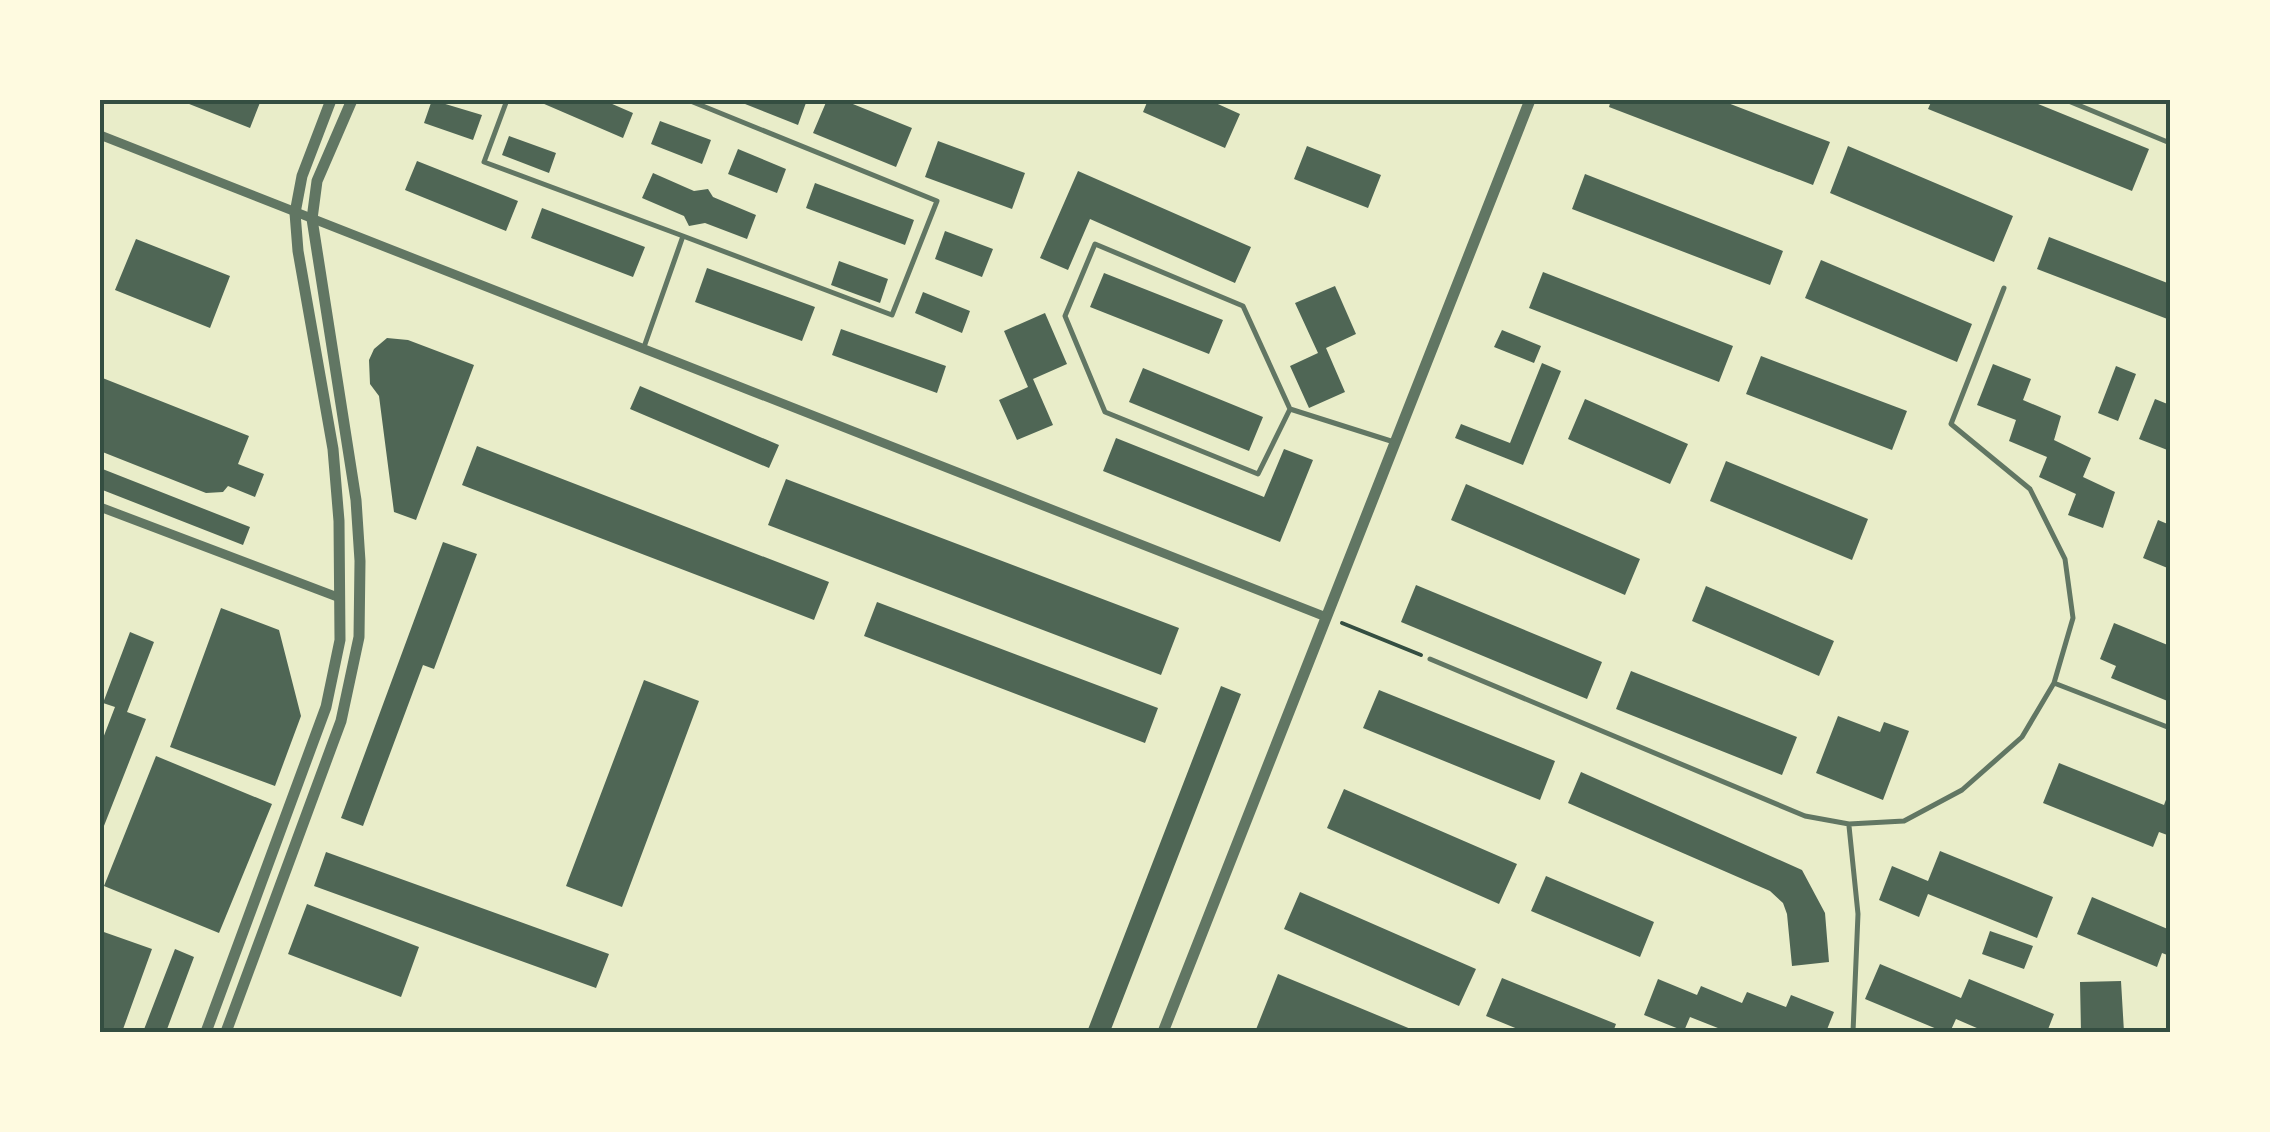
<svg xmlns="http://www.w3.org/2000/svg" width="2270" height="1132" font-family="'IBM Plex Serif',serif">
<rect width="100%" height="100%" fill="#e9edc9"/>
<path fill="#4f6655" d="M179,100h82l-11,28z
M432,100l50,15 -9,25 -49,-17z
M535,100h68l30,13 -10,25z
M735,100h72l-9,25z
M827,100h16l69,28 -16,39 -83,-34z
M1148,100h61l31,14 -15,34 -82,-36z
M1611,100h109l110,42 -17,43 -204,-78z
M1932,100h96l121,49 -17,42 -204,-82z
M660,121l51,19 -9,24 -51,-20z
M509,136l47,17 -7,20 -47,-18z
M938,141l87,32 -13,36 -87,-32z
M1307,146l74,29 -13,33 -74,-29z
M1848,146l165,70 -19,46 -164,-69z
M738,149l48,20 -9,24 -49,-19z
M417,161l101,40 -12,30 -101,-41z
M1078,171l173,76 -16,36 -145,-64 -22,51 -28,-12z
M653,173l41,18 14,-2 5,8 43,18 -9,24 -42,-16 -16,3 -5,-10 -42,-18z
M1585,174l198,77 -13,34 -198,-76z
M815,183l99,37 -9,25 -99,-37z
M542,208l103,39 -12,30 -102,-39z
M945,231l48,18 -11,28 -47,-18z
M2049,237l121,47v36l-133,-51z
M136,239l94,37 -20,52 -95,-38z
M1821,260l151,64 -15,38 -152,-64z
M839,261l49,18 -8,24 -49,-18z
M707,268l108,39 -13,34 -107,-39z
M1543,272l190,74 -14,36 -190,-74z
M1104,273l119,47 -14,34 -119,-47z
M1335,286l21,48 -30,14 19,44 -36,16 -19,-42 28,-13 -23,-50z
M923,292l47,19 -8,22 -47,-20z
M1045,313l22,51 -34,15 20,46 -36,15 -18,-40 29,-13 -24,-56z
M841,329l105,37 -9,27 -105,-38z
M1502,330l39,16 -7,17 -40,-16z
M387,338l21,2 66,25 -58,155 -22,-8 -15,-116 -9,-12 -1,-24 5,-11z
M1761,356l146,55 -15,39 -146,-56z
M1542,363l19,8 -38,94 -68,-27 6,-14 49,19z
M1993,364l38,15 -8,21 38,16 -7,24 37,18 -8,19 32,15 -12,36 -35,-13 8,-21 -37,-17 8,-20 -38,-16 7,-21 -39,-15z
M2116,366l20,8 -18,47 -20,-8z
M1143,368l120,49 -14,34 -120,-49z
M100,377l149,59 -11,28 26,10 -9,23 -27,-11 -5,6 -17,1 -106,-42z
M640,386l139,59 -10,23 -139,-59z
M1585,399l103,45 -18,40 -102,-45z
M2155,399l15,6v46l-31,-12z
M1116,438l148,59 20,-48 29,11 -33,82 -177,-71z
M477,446l352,136 -15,38 -352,-135z
M1726,461l142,58 -16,41 -142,-59z
M100,468l150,59 -7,18 -143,-56z
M786,479l393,149 -18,47 -393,-150z
M1466,484l174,75 -15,36 -174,-75z
M2158,520l12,5v44l-27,-11z
M443,542l34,12 -43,115 -11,-4 -60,161 -22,-8z
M1416,585l186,77 -15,37 -186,-77z
M1706,586l128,55 -15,35 -127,-55z
M877,602l281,106 -13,35 -281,-107z
M221,608l58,22 22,86 -26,70 -105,-39z
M2114,623l56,23v56l-59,-24 5,-12 -16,-7z
M130,632l24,10 -27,70 19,7 -46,117v-90l15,-39 -12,-4z
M1631,671l166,66 -15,38 -166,-66z
M644,680l55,21 -77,206 -56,-21z
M1221,686l20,8 -131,338h-23z
M1379,690l176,71 -15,39 -177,-72z
M1838,716l42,16 4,-10 25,9 -26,69 -67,-27z
M156,756l116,48 -53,129 -115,-47z
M2059,763l105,42 6,-16v47l-11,-4 -6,15 -110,-44z
M1581,772l221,98 23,43 4,49 -37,4 -5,-52 -4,-11 -13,-12 -202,-88z
M1344,789l173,75 -18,40 -172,-76z
M1940,851l113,46 -16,41 -109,-44 -9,23 -40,-17 13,-34 36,15z
M326,852l283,102 -13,34 -282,-102z
M1546,876l108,46 -14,35 -109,-46z
M1300,892l176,77 -17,37 -175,-77z
M2092,897l78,33v26l-8,-3 -5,14 -80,-33z
M307,904l112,43 -18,50 -113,-43z
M101,931l51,18 -30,83h-22z
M1990,931l43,15 -9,23 -42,-15z
M175,949l19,8 -28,75h-23z
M1880,964l81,34 8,-19 85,35 -7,18h-61l-30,-13 -6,13h-6l-79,-33z
M1278,974l140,58h-163z
M1502,978l114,46 -3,8h-88l-39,-16z
M1658,979l39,16 4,-9 41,17 5,-11 39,15 5,-12 43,17 -8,20h-81l-9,-3 -2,3h-6l-38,-15 -6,14 -40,-16z
M2121,981l3,51h-43l-1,-50z"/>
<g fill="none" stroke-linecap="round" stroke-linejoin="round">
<path stroke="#344e41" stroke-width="4" d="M1342,623l79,32"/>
<path stroke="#617663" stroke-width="5" d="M507,100l-23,62 199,74 -39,111
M2066,100l104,43
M683,236l209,79 45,-114 -249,-101
M1290,409l-32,65 -153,-62 -40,-96 30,-72 148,62 47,103 104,33
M1430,659l375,157 44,8 55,-3 58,-31 60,-53 32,-54 19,-65 -8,-59 -35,-70 -79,-65 53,-136
M2054,683l116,45
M1849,826l9,88 -5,118"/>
<path stroke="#617663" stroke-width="9" d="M100,135l1226,482
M100,507l240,91"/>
<path stroke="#617663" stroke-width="11" d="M206,1032l120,-325 14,-67 -1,-119 -6,-72 -35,-198 -3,-38 7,-37 29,-76
M226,1032l115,-311 18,-84 1,-76 -4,-61 -44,-281 5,-38 35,-81
M1163,1032l367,-932"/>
</g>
<rect width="2270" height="1132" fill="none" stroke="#fefae0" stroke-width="205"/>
<rect x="102" y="102" width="2066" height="928" fill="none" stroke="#344e41" stroke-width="4"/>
</svg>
